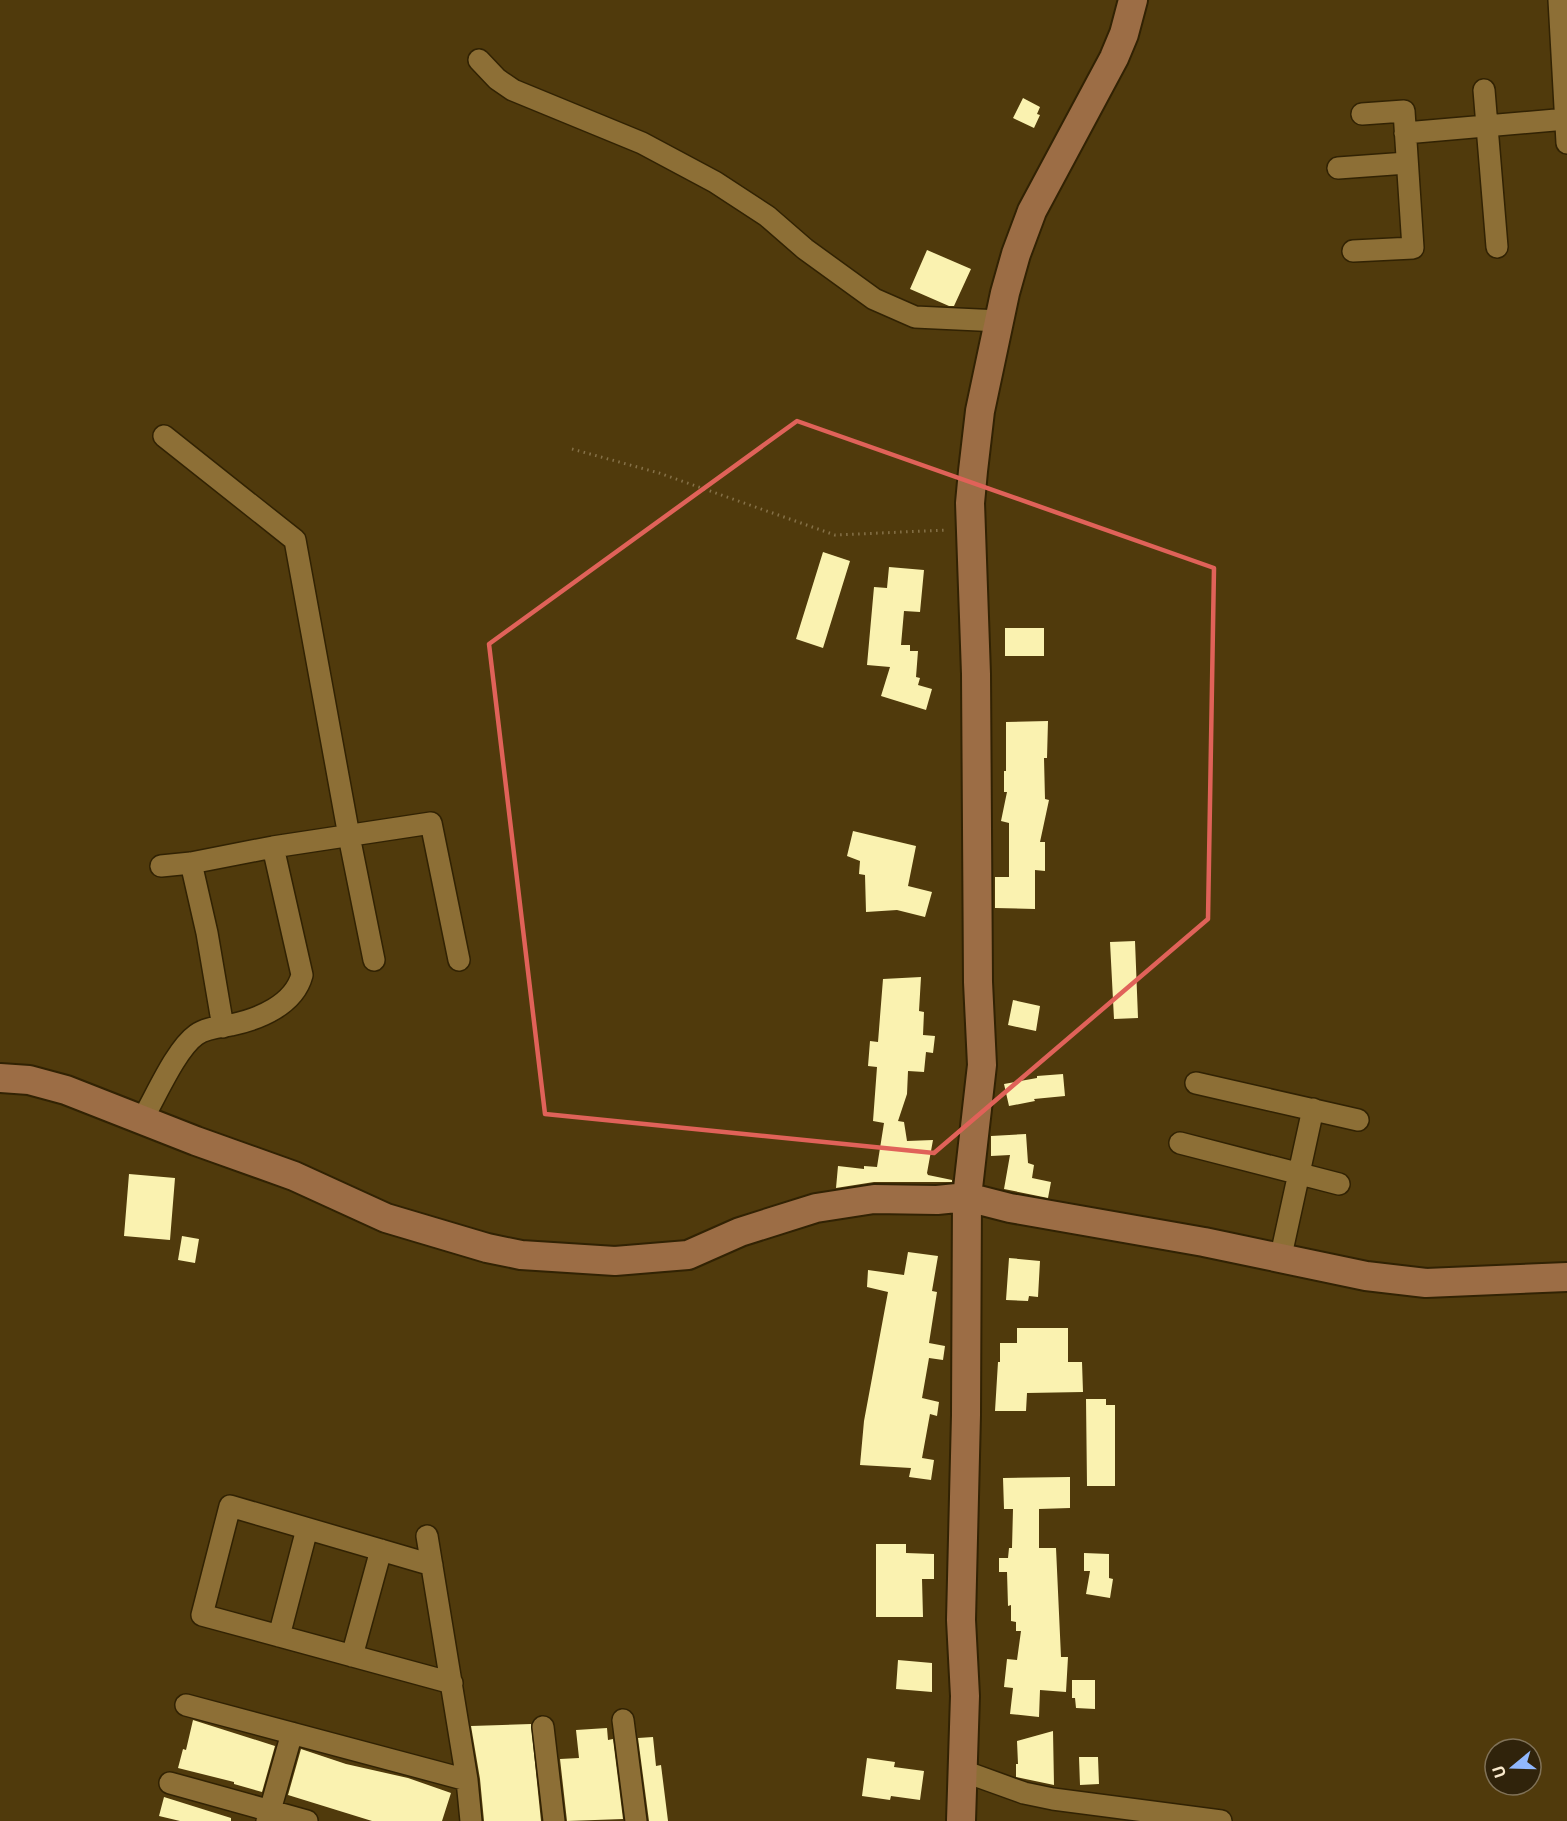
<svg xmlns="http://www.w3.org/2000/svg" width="1567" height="1821" font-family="'Public Sans',sans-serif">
<rect width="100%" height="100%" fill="#503a0c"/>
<path fill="#faf2b0" d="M1023,98l17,9 -3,7 3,1 -6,13 -21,-10z
M927,250l44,19 -17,37h-5l-39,-17z
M823,552l27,9 -27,87 -27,-9z
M889,567l35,3 -4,42 -16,-1 -3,34h9v6h8l-2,26 4,1 -2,7 14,4 -6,21 -45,-14 9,-29 -23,-2 7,-78 13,1z
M1005,628h39v28h-39z
M1048,721l-1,37h-3l1,41 4,1 -9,42h5v29l-10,-1v39l-40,-1v-31h14v-54l-8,-2 6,-29h-3v-21h2v-49z
M853,831l63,15 -8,40 24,6 -7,25 -28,-7 -31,2 -1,-37 -6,-1 1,-13 -13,-5z
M1135,941l3,77 -24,1 -4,-77z
M921,977l-2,34 5,1 -1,23 12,1 -2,17 -7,-1 -2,20 -16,-1 -1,23 -9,27 6,1 3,19 26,-1 -6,33 1,2 24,5v2h-78l-38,6 2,-22 26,3v-3l13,1 7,-44 -11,-2 4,-54 -9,-1 2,-25 8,1 5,-63z
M1013,1000l27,6 -4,25 -28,-6z
M1063,1074l2,22 -31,3 1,2 -26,5 -5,-22 33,-6v-2z
M1026,1134l2,29 6,2 -2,13 19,4 -3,16 -44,-9 6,-34 -19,1v-20z
M129,1174l46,4 -5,62 -46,-4z
M182,1236l17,3 -4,24 -17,-3z
M908,1252l30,4 -6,35 5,1 -8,51 16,3 -2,14 -14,-2 -7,40 17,4 -2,14 -7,-2 -8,44 12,2 -3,20 -22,-3 2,-9 -51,-3 4,-44 24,-129 -21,-5 1,-17 36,5z
M1009,1258l31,3 -2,36 -9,-1 -1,5 -22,-1z
M1017,1328h51v34h14l1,30 -56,1 -1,18h-31l3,-49h2v-19h17z
M1086,1399h20v6h9v81h-28z
M1070,1477v31l-31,1v39h17l5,109h7l-2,35 -26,-2 -1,27 -29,-3 3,-26 -9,-1 3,-28 10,1 4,-29h-5v-9l-5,-1v-16l-3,1 -1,-34h-8v-14h9l1,-10h3l1,-39h-9l-1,-31z
M876,1544h30v9l28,1v25h-12l1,38h-47z
M1084,1553l25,1v24l4,1 -3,19 -24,-4 4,-23h-6z
M898,1660l34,3v29l-36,-3z
M1072,1680h23v29l-19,-1 -1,-10h-3z
M193,1720l82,26 -13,46 -28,-8v-2l-56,-14 5,-19 3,1z
M531,1724l10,97h-57l-4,-42 -9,-53z
M607,1728l1,12 5,-1 10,80 -56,2 -7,-62 19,-1 -3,-28z
M1053,1731l1,54 -38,-8v-13h2l-1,-23z
M653,1737l3,29 5,-1 7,56h-19l-11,-83z
M301,1749l45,15 62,14 43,15 -9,28h-70l-84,-26z
M1079,1757h19l1,27 -19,1z
M867,1758l28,4 -1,5 30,4 -4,29 -29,-4 -1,4 -28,-4z
M164,1797l67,21v3h-51l-21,-5z"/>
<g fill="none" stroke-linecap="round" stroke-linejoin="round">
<g stroke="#312203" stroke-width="24">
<path id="street" d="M1559,0l8,143
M479,60l18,19 16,11 129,53 73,39 52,34 38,33 69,50 41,18 85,4
M1484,90l13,157
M1405,133l162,-14
M1338,168l69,-5
M1353,251l60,-3 -9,-137 -42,3
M164,436l131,104 54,296 25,124
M191,863l16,70 16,94
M161,866l30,-3 82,-16 158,-24 28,137
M1196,1083l162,37
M142,1120c13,-22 34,-71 54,-85 9,-7 23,-8 35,-10 28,-6 63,-20 71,-50l-29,-128
M1180,1143l159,41
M1280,1260l33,-151
M427,1536l40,244 4,41
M432,1565l-202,-59 -28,109 250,68
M279,1636l28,-107
M352,1656l29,-106
M186,1705l281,75
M623,1720l13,101
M543,1727l11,94
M963,1771l61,22 29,6 168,22
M170,1783l137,38
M267,1821l25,-88"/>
</g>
<g stroke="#312203" stroke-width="32">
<path id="secondary" d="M0,1078l29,2 37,10 130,51 98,35 92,42 101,30 34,7 94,6 73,-6 52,-23 76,-24 58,-9 63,1 30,-3 43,11 194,34 162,34 60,7 141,-6
M961,1821l4,-125 -4,-76 5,-205 1,-218 15,-132 -4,-83 -2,-308 -6,-171 3,-32 7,-60 25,-118 11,-39 16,-43 82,-153 10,-24 9,-34"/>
</g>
<path stroke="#857148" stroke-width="3" stroke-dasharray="1.5 4.5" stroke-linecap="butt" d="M572,449l87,24 176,62 113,-5"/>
<use href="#street" stroke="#8d6f36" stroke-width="21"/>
<use href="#secondary" stroke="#9c6d45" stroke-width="28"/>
</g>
<path fill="none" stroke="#e06259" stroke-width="4.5" stroke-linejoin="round" d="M797,421l417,147 -6,351 -274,234 -389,-39 -56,-470z"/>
<g transform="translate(1513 1767) rotate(251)"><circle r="28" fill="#30230b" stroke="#807258" stroke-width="1.5"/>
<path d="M0-4.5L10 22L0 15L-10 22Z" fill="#91b8fd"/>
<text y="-9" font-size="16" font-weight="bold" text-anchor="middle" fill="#f9e9cc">U</text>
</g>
</svg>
